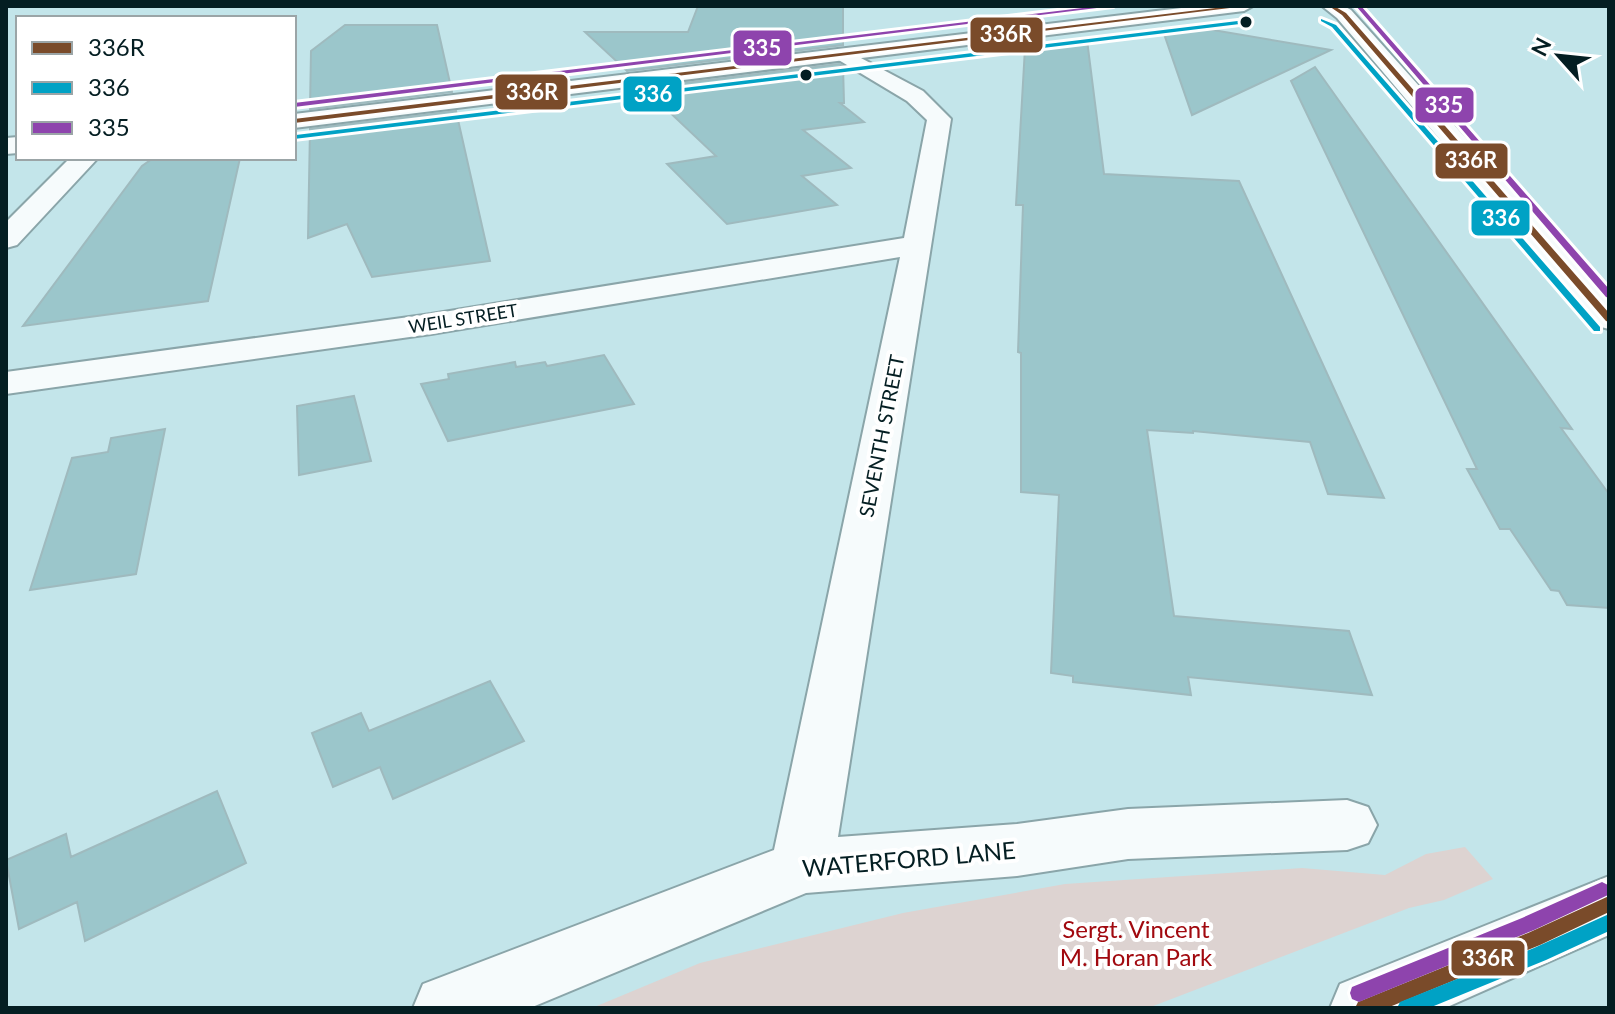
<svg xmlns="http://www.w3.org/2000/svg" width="1615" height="1014" font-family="Lato,sans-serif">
<rect width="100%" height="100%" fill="#c3e5ea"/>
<path fill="#ddd3d1" d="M1465,847l28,32 -49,21 -35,8 -261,100h-556l108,-45 203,-50 162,-29 237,-16 83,7 41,-21z"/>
<path fill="#9bc6cb" stroke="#9fbabe" stroke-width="2" d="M698,6h145v39l-216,26 -42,-39h103z
M345,25h92l15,67 -142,17 1,-58z
M1162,28l51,2 118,20 -139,65z
M1087,40l17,134 135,7 145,317 -56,-4 -18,-52 -117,-11v2l-46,-3 27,186 175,15 23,64 -184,-18 3,18 -118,-13v-6l-22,-3 8,-178 -38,-3v-139l-3,-1 5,-147h-7l9,-157z
M839,64l4,2 1,37h-4l24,19 -61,8 48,38 -49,8 35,29 -110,19 -60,-60 49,-8 -72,-68z
M1315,67l257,362 -11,-1 48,66v114l-42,-3 -8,-14 -8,-1 -41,-61h-10l-33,-60h10l-186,-388z
M456,111l34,150 -118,16 -25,-53 -39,14 2,-109z
M240,158l-32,143 -185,25 119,-160 10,-7 8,-1z
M604,355l30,49 -186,37 -27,-57 28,-5 -1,-5 67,-12 1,5 29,-5 2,4z
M354,396l17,65 -72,14 -2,-69z
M165,429l-29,145 -106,16 42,-132 36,-6 3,-14z
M490,681l34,60 -131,58 -13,-32 -47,20 -21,-54 49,-20 8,18z
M217,791l29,72 -161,78 -8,-39 -58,27 -13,-69 60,-26 5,23z"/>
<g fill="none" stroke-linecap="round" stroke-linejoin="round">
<g stroke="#8aa5a9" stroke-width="4">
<path id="minor" d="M844,49l79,42 28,28 -113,718 179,-13 111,-15 219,-9 21,7 9,18 -9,18 -21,7 -219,9 -111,17 -211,17 -276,115h-117l10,-24 351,-134 126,-593 -469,77 -425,60v-22l425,-58 473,-76 23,-118 -20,-19 -70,-42 -3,-4z
M70,158h28l-81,87 -11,3v-26z"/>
</g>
<g stroke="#8aa5a9" stroke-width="4">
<path id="major" d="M1198,6h55l-9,5 -950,117v-14z
M1322,6h22l7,4 258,288v31l-12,-3 -214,-254 -46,-54z
M18,137v16l-12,1v-16z
M1609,876v59l-164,73h-115l10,-24z"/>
</g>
<use href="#minor" fill="#f6fbfc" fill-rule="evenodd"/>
<use href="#major" fill="#f6fbfc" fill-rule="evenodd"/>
<g stroke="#fff" stroke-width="6">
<path id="bus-1" d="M1232,6h14l-952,117v-4z
M1329,6h5l12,7 263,300v9l-3,-1 -264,-306z
M1609,896v16l-69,33 -153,63h-32l3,-6 170,-69z"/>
</g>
<g stroke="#fff" stroke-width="6">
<path id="bus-2" d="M1321,19l15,6 264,302v4h-6l-262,-304 -11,-6z
M1246,20l2,3 -954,116v-4h2z
M1609,914v17l-63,29 -117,48h-32l3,-6 134,-54z"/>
</g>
<g stroke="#fff" stroke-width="6">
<path id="bus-3" d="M1099,6h14l-819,101v-4z
M1356,6h5l248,283v9l-3,-1z
M1602,882l6,3v10l-74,35 -168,69 -7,3 -7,-3 -2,-6 2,-6 170,-69z"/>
</g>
<use href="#bus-1" fill="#7a4b2a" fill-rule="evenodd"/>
<use href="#bus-2" fill="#00a2c5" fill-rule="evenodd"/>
<use href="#bus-3" fill="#8e44ad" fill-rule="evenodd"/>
</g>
<g fill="#041e22" stroke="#fff" stroke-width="3">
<circle cx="1246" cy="22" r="7"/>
<circle cx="806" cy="75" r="7"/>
</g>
<g text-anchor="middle" stroke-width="8" stroke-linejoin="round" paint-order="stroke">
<g font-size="18" fill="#041e22" stroke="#fff">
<text transform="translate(463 319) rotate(-9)" y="6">WEIL STREET</text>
</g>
<g font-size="20" fill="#041e22" stroke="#fff">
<text transform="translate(882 436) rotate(-79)" y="7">SEVENTH STREET</text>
</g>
<g font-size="24" fill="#041e22" stroke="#fff">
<text transform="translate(909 860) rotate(-5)" y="8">WATERFORD LANE</text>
</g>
<g font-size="24" fill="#a1090f" stroke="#fff">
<text x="1136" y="938">Sergt. Vincent<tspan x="1136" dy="28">M. Horan Park</tspan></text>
</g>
</g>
<g stroke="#fff" stroke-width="3">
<rect x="969" y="16" width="75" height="38" rx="8" fill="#7a4b2a"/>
<rect x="732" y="29" width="61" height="38" rx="8" fill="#8e44ad"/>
<rect x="494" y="73" width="75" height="38" rx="8" fill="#7a4b2a"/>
<rect x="622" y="75" width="61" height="38" rx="8" fill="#00a2c5"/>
<rect x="1414" y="86" width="61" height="38" rx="8" fill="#8e44ad"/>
<rect x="1434" y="142" width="75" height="38" rx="8" fill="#7a4b2a"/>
<rect x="1470" y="199" width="61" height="38" rx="8" fill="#00a2c5"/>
<rect x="1450" y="939" width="76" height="38" rx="8" fill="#7a4b2a"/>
</g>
<g font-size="22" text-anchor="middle" font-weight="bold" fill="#fff">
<text x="1006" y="42">336R</text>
<text x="762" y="56">335</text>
<text x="532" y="100">336R</text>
<text x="653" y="102">336</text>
<text x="1444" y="113">335</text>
<text x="1471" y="168">336R</text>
<text x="1501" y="226">336</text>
<text x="1488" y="966">336R</text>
</g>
<rect width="1615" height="1014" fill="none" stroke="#041e22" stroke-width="16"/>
<rect x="16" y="16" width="280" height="144" fill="#ffffff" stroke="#9ba5a7" stroke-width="2"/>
<rect x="32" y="42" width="40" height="12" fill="#7a4b2a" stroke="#9ba5a7" stroke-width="2"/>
<text x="88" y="56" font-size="24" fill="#041e22">336R</text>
<rect x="32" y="82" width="40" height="12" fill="#00a2c5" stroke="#9ba5a7" stroke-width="2"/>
<text x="88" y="96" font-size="24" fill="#041e22">336</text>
<rect x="32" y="122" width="40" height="12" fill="#8e44ad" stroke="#9ba5a7" stroke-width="2"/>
<text x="88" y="136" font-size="24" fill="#041e22">335</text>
<g transform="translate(1559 56) rotate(297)" stroke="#ffffff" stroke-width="6" paint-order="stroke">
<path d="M0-6L14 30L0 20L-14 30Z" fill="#041e22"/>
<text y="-12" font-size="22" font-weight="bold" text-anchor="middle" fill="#041e22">N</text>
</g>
</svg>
